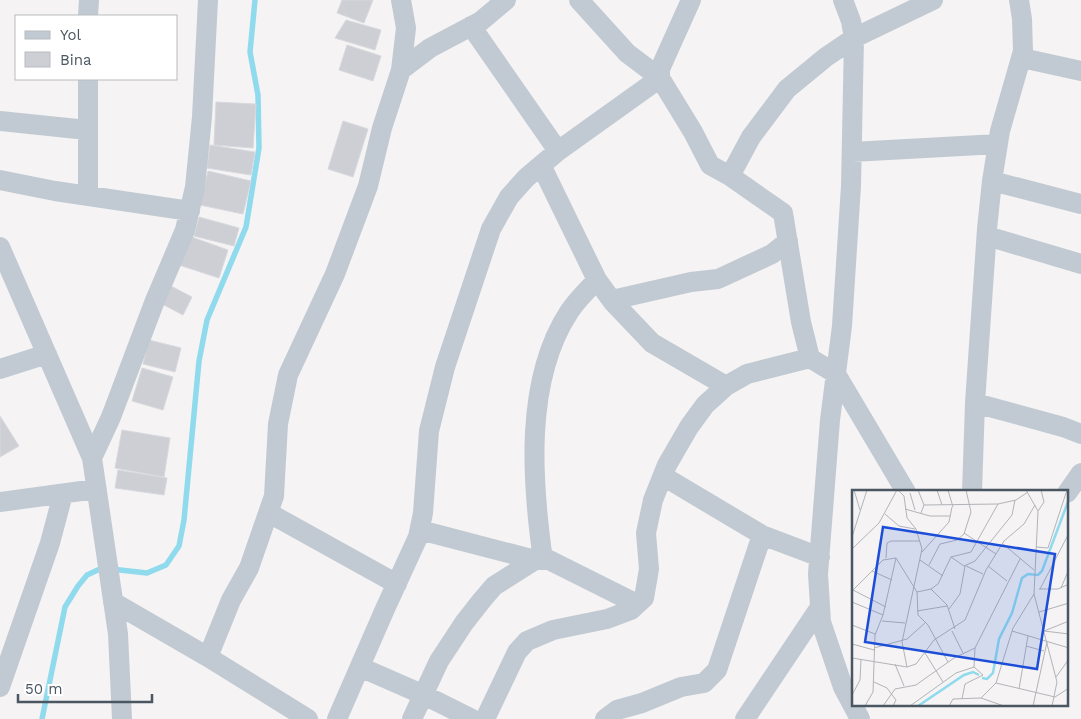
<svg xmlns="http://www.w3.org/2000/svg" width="1081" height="719" font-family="'Work Sans',sans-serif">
<rect width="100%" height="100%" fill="#f5f3f3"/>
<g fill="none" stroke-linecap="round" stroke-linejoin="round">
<path stroke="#90daee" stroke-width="5.5" d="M42,719l23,-112 13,-21 9,-11 15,-7 45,5 19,-8 13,-19 5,-26 15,-159 8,-41 39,-93 13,-79 -1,-53 -8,-43 5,-52"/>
</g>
<path fill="#cdcfd5" stroke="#d7d9de" d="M342,0h31l-9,23 -27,-10z
M346,20l35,10 -6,20 -40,-12z
M347,45l34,11 -8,25 -34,-11z
M216,102l40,2 -3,44 -39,-3z
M343,121l25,8 -15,48 -25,-8z
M210,145l45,7 -4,23 -44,-7z
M208,171l43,10 -8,33 -43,-9z
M199,217l40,11 -5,18 -40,-10z
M189,236l39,14 -9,28 -40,-13z
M169,285l23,12 -9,18 -23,-12z
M149,340l32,8 -6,24 -32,-8z
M142,368l31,9 -10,33 -31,-9z
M0,416l19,30 -19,11z
M122,430l48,8 -6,39 -49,-9z
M118,470l49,8 -3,17 -49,-7z"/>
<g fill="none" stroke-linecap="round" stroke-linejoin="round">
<path stroke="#c1cad2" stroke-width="20" d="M579,0l48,53 33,25 33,54 17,33 20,11 53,37 18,109 9,36 26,16 70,118
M843,0l8,21 3,17 -3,148 -9,140 -12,94 -12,154 3,48 22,65 17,32
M1019,0l3,19 1,32 -23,80 -8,50 89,23
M88,16l1,-16
M471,26l87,125
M1022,58l59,13
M401,70l29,-22 51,-27 25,-21
M660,78v-9l31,-69
M88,79v116
M0,121l87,9
M852,152l146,-8
M541,165l56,115 16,22 39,41 74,43
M730,176l21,-39 36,-48 39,-32 28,-19 79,-38
M0,180l55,11 135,20
M987,236l94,28
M0,247l92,211 26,176 4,85
M612,300l79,-18 27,-3 54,-25 16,-13
M0,369l47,-15
M975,403l88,24 18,7
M92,458l19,-41 43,-114 31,-73 10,-43 7,-70 6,-117
M663,476l99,59 58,22
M972,492l3,-89 12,-174 5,-48
M1067,493l14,-20
M0,502l96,-13
M269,513l128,71
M420,530l115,30
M543,560c-11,-78 -19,-179 26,-248 8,-12 18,-22 28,-32
M113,602l95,55 100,62
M208,657l23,-57 18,-32 25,-72 4,-72 10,-49 47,-101 33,-88 14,-58 19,-58 5,-42 -5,-28
M360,667l64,28 48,24
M0,687l50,-144 13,-49
M337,719l48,-110 33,-72 5,-24 6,-82 16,-64 46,-138 18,-32 17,-19 32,-27 102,-73
M412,719l27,-58 25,-38 18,-23 12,-14 41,-26h14l88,44
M485,719l32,-67 10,-11 26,-11 54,-11 24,-9 13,-12 5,-29 -3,-36 7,-33 14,-35 22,-38 16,-22 21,-19 21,-12 63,-16
M605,719l12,-9 25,-7 39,-16 23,-4 13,-13 45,-135
M745,719l75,-112"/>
</g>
<g transform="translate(852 490)">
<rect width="216" height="216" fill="#f5f3f3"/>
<path fill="none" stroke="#90daee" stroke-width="2.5" d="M130,188l5,1 6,-6 6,-34 13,-26 10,-35 6,-4 10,1 4,-4 27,-72M66,216l46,-31 9,-3 6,3"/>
<path fill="none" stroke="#b1b4b9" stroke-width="1" d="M2,0l6,20M46,0l6,6 3,22 9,11 6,20 -20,93 5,25M66,0l6,15 -3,8M85,0l5,15M96,0l5,17M174,0l12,21 -4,83 23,88 -5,24M58,3l5,17M72,15l74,-1 18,-4 12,-8M53,19l25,7h20M186,21l6,-9 -3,-12M33,24l14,12 16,3M112,43l32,21M0,47l15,-47M151,54l31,26M184,57l12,1 19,-58M0,59l27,-26 18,-33M70,62l27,-30 3,-15M99,67l13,9 11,-5 37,-46 3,-15M99,67l20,-5 27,-48M34,68l1,-15 4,-2h29M68,70l23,16M77,75l11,-21 17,-4 7,-6 7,-22 -5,-22M114,76l17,8M136,76l19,15M20,81l20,9M209,98l8,-19M79,99l16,16 8,24M187,99h19l11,-5M188,99l29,-56M1,100l33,17M0,101l31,-31 13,-2 21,34 1,23 10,10 20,37M65,102l14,-3 7,-5 13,-27M0,112l31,13 -8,20 -2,57 -8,14M97,119l11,-15 5,-28M65,121l30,-5M187,122l30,-9M31,125l13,-57M30,131l23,2M0,135l23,9M100,141l11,22M160,141l57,17M192,141l25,-10M192,141l25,3M0,154l22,6M174,156l18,5M22,158l33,-9 18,-16M73,163l18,29M0,168l55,9 9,-3 18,-24 31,-20 21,-50 18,-29 20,-17 11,-19M43,174l9,22M122,177l1,-19 45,-89M204,187l13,-18M22,192l13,6 9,12 -3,6M144,193l59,14 14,-9M167,199l9,-53M0,205l8,-15 1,-21M129,208l23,8M31,216l12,-17 21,-4 38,-27 21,-10M58,216l46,-33 18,-6 9,8 -18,9 -3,15M97,216l4,-7 28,-1 15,-15 17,-55 21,-34M181,216l14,-64"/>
<path fill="#1d4ed8" fill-opacity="0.15" stroke="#1d4ed8" stroke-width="2.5" d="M31,37l172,27 -18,115 -172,-27z"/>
<rect width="216" height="216" fill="none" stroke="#4a5661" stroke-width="2.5"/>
</g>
<rect x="15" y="15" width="162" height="65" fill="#ffffff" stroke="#b7bbc0"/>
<rect x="25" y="31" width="25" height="8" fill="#c1cad2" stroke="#b7bbc0"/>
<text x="60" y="40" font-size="15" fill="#4a5661">Yol</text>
<rect x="25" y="52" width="25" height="15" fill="#cdcfd5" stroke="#b7bbc0"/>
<text x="60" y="65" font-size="15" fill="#4a5661">Bina</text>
<path d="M18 694v8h134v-8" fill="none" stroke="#4a5661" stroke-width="2.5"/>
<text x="25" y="694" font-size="15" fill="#4a5661" stroke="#ffffff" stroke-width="4" paint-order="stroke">50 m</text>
</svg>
